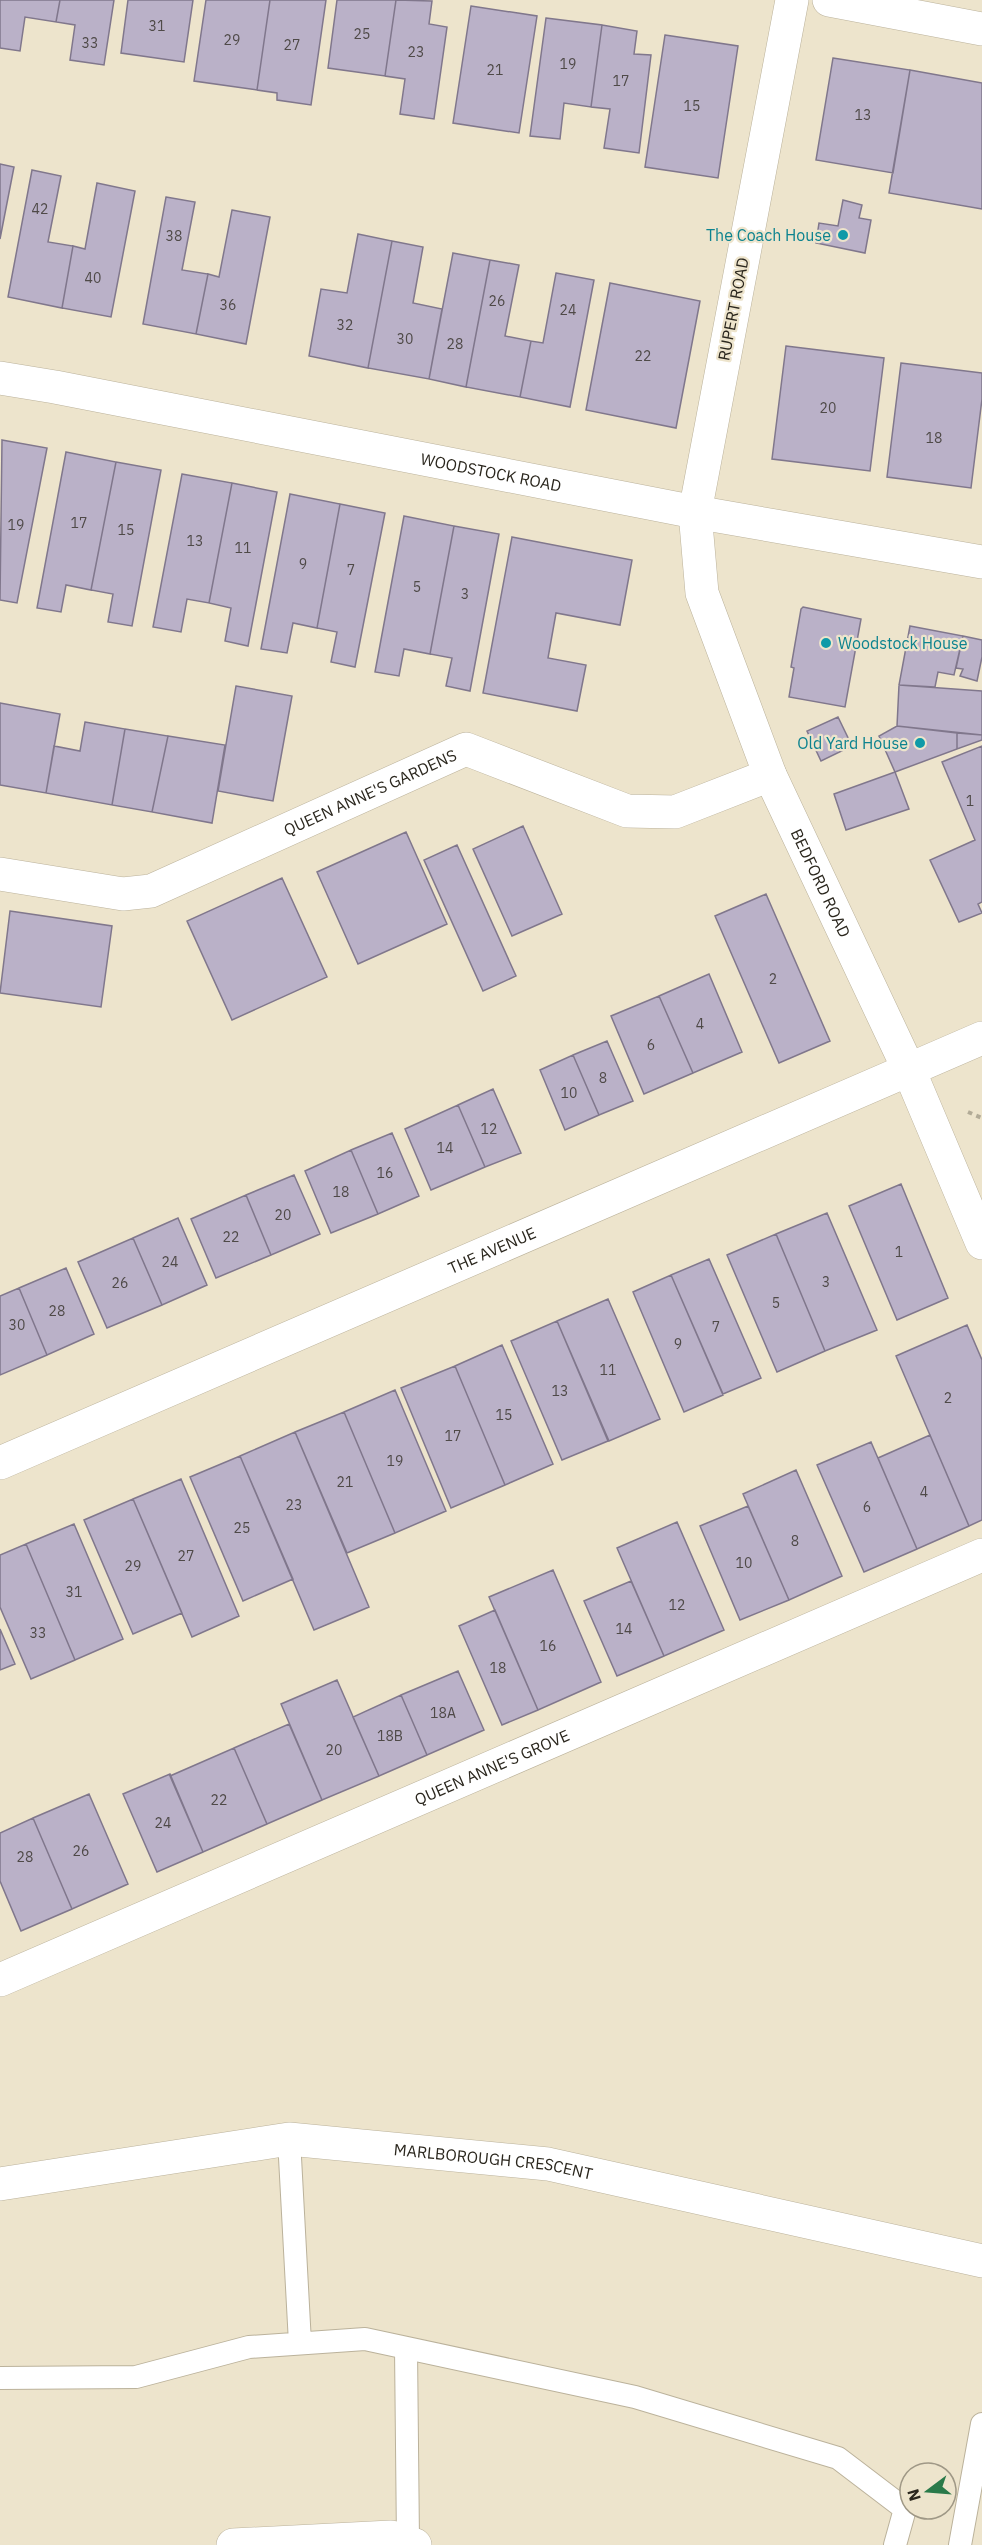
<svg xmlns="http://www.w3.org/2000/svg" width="982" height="2545" font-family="'IBM Plex Sans',sans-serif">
<rect width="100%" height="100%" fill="#ede4cc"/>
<path fill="#bab1c8" stroke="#80778c" stroke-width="1.5" d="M0,0h60l-4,22 -31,-5 -5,34 -20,-3z
M60,0h54l-10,65 -34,-5 5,-35 -19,-3z
M128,0h65l-9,62 -63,-9z
M206,0h64l-13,90 -63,-9z
M270,0h56l-15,105 -34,-5v-7l-20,-3z
M337,0h59l-11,76 -57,-8z
M396,0l36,1 -3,23 18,3 -13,92 -34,-5 5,-35 -20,-3z
M471,6l66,10 -18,117 -66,-10z
M546,18l56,7 -11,82 -27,-4 -4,36 -30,-3z
M602,25l35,6 -3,23 17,1 -12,98 -35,-5 6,-39 -19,-2z
M665,35l73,11 -20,132 -73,-11z
M833,58l77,12 -17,103 -77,-13z
M910,70l72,13v126l-93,-16z
M0,164l14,3 -14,72z
M32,170l29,6 -13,66 25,4 -11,62 -54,-11z
M97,183l38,8 -24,126 -49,-9 11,-62 12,3z
M166,197l29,5 -13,68 26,4 -12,60 -53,-10z
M843,200l19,5 -3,13 12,2 -6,33 -49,-10 3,-20 19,3z
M232,210l38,7 -24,127 -50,-10 12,-60 11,3z
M358,234l34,7 -24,127 -59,-12 12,-67 26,4z
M392,241l31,6 -10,56 29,6 -13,70 -61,-11z
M453,253l37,7 -24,127 -37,-8z
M490,260l29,5 -14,71 26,5 -11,56 -54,-10z
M556,273l38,7 -24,127 -50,-10 11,-56 12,2z
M610,283l90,18 -24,127 -90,-18z
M786,346l98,12 -14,113 -98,-12z
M901,363l81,10v26l-11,89 -84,-11z
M2,440l45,8 -30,155 -17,-3z
M66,452l50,10 -25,128 -25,-5 -5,27 -24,-4z
M116,462l45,8 -29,156 -24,-4 5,-28 -22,-4z
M182,474l50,9 -23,120 -22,-4 -6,33 -28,-5z
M232,483l45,9 -29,154 -23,-5 6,-33 -22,-5z
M290,494l50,10 -23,124 -24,-5 -6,30 -26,-4z
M340,504l45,9 -30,154 -24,-5 6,-30 -20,-4z
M404,516l50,10 -24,128 -26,-5 -5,27 -24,-4z
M454,526l45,8 -29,157 -24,-5 6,-28 -22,-4z
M512,537l120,23 -12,65 -64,-12 -8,45 38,7 -9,46 -94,-18z
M803,607l58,12 -16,88 -56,-10 5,-29 -3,-1 10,-58z
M910,626l53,10 -9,39 -16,-3 -3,15 -36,-2z
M963,636l19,4v17l-5,24 -17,-5 3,-7 -7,-1z
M899,685l83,6v44l-85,-9z
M236,686l56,10 -19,105 -55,-10z
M0,703l60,11 -14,79 -46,-8z
M838,717l14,29 -31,15 -14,-30z
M85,722l40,7 -13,76 -66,-12 8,-47 26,5z
M897,726l60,7v16l-62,23 -16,-36z
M125,729l43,7 -16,76 -40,-7z
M957,733l25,2v5l-25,9z
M168,736l57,9 -13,78 -60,-11z
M982,746v156l-4,2 4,9 -23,9 -29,-62 45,-20 -33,-78z
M895,772l14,37 -63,21 -12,-36z
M523,826l39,88 -50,22 -39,-87z
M406,832l41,92 -89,40 -41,-92z
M457,845l59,131 -33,15 -59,-131z
M282,878l45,99 -95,43 -45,-99z
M766,894l64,147 -51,22 -64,-147z
M10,911l102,15 -11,81 -101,-14z
M709,974l33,78 -49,21 -34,-77z
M659,996l34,77 -49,21 -33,-78z
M607,1041l26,60 -34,14 -26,-60z
M573,1055l26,60 -34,15 -25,-60z
M493,1089l28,64 -36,14 -27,-62z
M458,1105l27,62 -54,23 -26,-61z
M392,1133l27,63 -41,18 -27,-64z
M351,1150l27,64 -47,19 -26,-62z
M294,1175l26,59 -49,21 -25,-60z
M901,1184l47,114 -51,22 -48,-114z
M246,1195l25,60 -55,23 -25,-59z
M827,1213l50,117 -52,21 -49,-117z
M178,1218l29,67 -45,20 -29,-67z
M776,1234l49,117 -48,21 -50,-117z
M133,1238l29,67 -55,23 -29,-66z
M709,1259l52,119 -38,16 -52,-119z
M66,1268l28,66 -47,21 -28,-67z
M671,1275l52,120 -39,17 -51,-120z
M19,1288l28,67 -47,20v-79z
M608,1299l52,120 -51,22 -52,-120z
M557,1321l51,120 -46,19 -51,-119z
M967,1325l15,35v160l-13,6 -73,-170z
M502,1345l51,119 -48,21 -50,-119z
M455,1366l50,119 -54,23 -50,-120z
M395,1390l51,121 -51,22 -51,-121z
M344,1412l51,121 -48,20 -52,-121z
M295,1432l74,175 -55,23 -74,-174z
M930,1435l39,91 -52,23 -39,-91z
M871,1442l46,107 -53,23 -47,-107z
M240,1456l53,123 -50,22 -53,-124z
M796,1470l46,106 -53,24 -46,-106z
M181,1479l58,137 -47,21 -59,-138z
M133,1499l49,114 -49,21 -49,-114z
M748,1506l41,94 -49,20 -40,-94z
M677,1522l47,108 -60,26 -47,-108z
M74,1524l49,115 -48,21 -49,-116z
M26,1544l49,116 -44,19 -31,-72v-52z
M553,1570l48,112 -63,28 -49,-113z
M631,1581l33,75 -47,20 -33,-75z
M495,1610l43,100 -36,15 -43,-99z
M0,1629l15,35 -15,6z
M458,1671l26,59 -57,25 -26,-60z
M337,1680l42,96 -57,24 -41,-96z
M401,1695l26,60 -48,21 -26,-59z
M289,1724l33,76 -55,24 -33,-76z
M234,1748l33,76 -64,28 -33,-76z
M170,1774l33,78 -46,20 -34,-78z
M89,1794l39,90 -56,25 -39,-91z
M33,1818l39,91 -51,22 -21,-50v-48z"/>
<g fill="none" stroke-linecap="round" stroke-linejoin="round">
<g stroke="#bbb29b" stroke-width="24">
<path id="service" d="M289,2139l11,204
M406,2348l2,194
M0,2378l136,-1 113,-30 116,-8 270,58 203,61 67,51 -10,36
M960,2545l22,-121"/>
</g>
<g stroke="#bbb29b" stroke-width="34">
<g id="minor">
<path id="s1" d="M792,0l-97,512 7,81 68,182 139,295 73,173"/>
<path d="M829,0l153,29"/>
<path id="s2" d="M0,378l55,9 640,125 287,50"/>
<path id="s3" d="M0,874l123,20 28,-3 315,-142 161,62 48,1 95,-37"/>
<path id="s4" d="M0,1980l982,-425"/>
<path id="s5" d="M0,2184l289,-45 259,25 434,97"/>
<path d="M233,2545l158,-8 24,8"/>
</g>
</g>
<g stroke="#bbb29b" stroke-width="34">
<g id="secondary">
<path id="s6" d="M0,1463l982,-425"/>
</g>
</g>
<path stroke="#b2ab97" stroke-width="4" stroke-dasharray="4.5 4.5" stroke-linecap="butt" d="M968,1112l14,6"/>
<use href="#service" stroke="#fff" stroke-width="22"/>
<use href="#minor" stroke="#fff" stroke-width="33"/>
<use href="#secondary" stroke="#fff" stroke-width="33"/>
</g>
<g fill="#0f9aa8" stroke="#ede4cc" stroke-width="2">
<circle cx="843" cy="235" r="6"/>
<circle cx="826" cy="643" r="6"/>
<circle cx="920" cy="743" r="6"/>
</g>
<g text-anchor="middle" stroke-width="4.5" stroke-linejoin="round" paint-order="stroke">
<g font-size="14" fill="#4f4a48">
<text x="157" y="31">31</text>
<text x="362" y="39">25</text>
<text x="232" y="45">29</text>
<text x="90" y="48">33</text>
<text x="292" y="50">27</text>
<text x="416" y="57">23</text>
<text x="568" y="69">19</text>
<text x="495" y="75">21</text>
<text x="621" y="86">17</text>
<text x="692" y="111">15</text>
<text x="863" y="120">13</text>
<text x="40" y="214">42</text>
<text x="174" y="241">38</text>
<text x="93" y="283">40</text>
<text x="497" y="306">26</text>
<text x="228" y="310">36</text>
<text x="568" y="315">24</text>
<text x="345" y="330">32</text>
<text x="405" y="344">30</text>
<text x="455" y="349">28</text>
<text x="643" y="361">22</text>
<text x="828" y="413">20</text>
<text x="934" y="443">18</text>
<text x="79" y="528">17</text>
<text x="16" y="530">19</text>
<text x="126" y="535">15</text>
<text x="195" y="546">13</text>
<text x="243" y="553">11</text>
<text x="303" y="569">9</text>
<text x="351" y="575">7</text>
<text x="417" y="592">5</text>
<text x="465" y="599">3</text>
<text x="970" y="806">1</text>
<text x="773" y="984">2</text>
<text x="700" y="1029">4</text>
<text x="651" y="1050">6</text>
<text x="603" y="1083">8</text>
<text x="569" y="1098">10</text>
<text x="489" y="1134">12</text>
<text x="445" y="1153">14</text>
<text x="385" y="1178">16</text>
<text x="341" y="1197">18</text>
<text x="283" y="1220">20</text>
<text x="231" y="1242">22</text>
<text x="899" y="1257">1</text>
<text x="170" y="1267">24</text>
<text x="826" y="1287">3</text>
<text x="120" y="1288">26</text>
<text x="776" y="1308">5</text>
<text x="57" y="1316">28</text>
<text x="17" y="1330">30</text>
<text x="716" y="1332">7</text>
<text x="678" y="1349">9</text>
<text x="608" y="1375">11</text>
<text x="560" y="1396">13</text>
<text x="948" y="1403">2</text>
<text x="504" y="1420">15</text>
<text x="453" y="1441">17</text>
<text x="395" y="1466">19</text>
<text x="345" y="1487">21</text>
<text x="924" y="1497">4</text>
<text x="294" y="1510">23</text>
<text x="867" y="1512">6</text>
<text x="242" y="1533">25</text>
<text x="795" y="1546">8</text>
<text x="186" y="1561">27</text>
<text x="744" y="1568">10</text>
<text x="133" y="1571">29</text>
<text x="74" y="1597">31</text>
<text x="677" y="1610">12</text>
<text x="624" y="1634">14</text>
<text x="38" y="1638">33</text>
<text x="548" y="1651">16</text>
<text x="498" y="1673">18</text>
<text x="443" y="1718">18A</text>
<text x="390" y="1741">18B</text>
<text x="334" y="1755">20</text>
<text x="219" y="1805">22</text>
<text x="163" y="1828">24</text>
<text x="81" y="1856">26</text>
<text x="25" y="1862">28</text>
</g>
<g font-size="16" fill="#0d838f" stroke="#ede4cc" text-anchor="end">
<text x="831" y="241">The Coach House</text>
<text x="838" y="649" text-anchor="start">Woodstock House</text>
<text x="908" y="749">Old Yard House</text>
</g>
<g font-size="16" fill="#2b271e" stroke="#ede4cc">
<text transform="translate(733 309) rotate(-79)" y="6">RUPERT ROAD</text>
<text dy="6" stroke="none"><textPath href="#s2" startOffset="500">WOODSTOCK ROAD</textPath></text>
<text dy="6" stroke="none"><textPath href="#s3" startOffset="393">QUEEN ANNE'S GARDENS</textPath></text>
<text dy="6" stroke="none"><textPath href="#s1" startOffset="916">BEDFORD ROAD</textPath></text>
<text dy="6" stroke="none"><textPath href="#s6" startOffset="536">THE AVENUE</textPath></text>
<text dy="6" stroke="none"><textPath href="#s4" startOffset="536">QUEEN ANNE'S GROVE</textPath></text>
<text dy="6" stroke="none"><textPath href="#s5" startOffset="498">MARLBOROUGH CRESCENT</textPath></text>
</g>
</g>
<g transform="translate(928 2491) rotate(254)"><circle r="28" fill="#ede4cc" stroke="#9f9886" stroke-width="1.5"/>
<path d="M0-4.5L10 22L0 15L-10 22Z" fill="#2a7a4a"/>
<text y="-9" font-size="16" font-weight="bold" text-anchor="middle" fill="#2b271e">N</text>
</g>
</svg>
